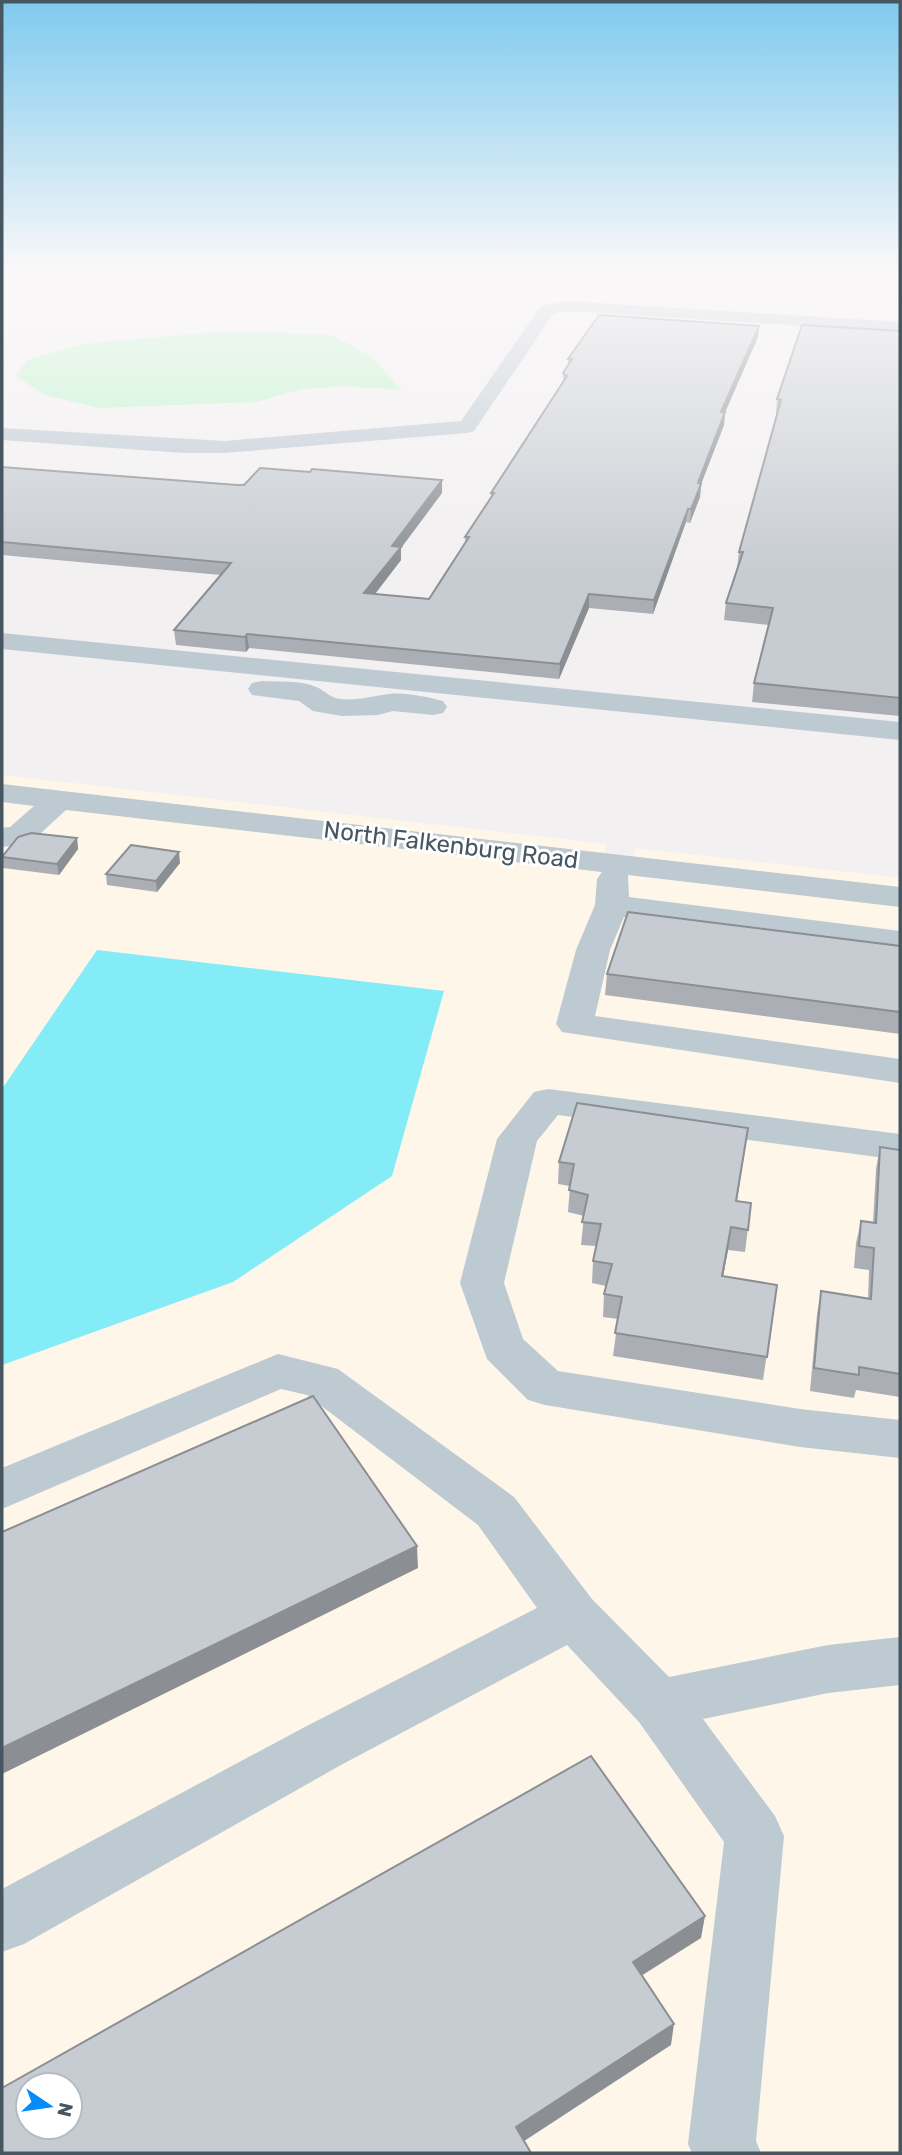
<svg xmlns="http://www.w3.org/2000/svg" width="902" height="2155" font-family="Rubik,sans-serif">
<rect width="100%" height="100%" fill="#f3f0f1"/>
<path fill="#fef6e9" fill-rule="evenodd" d="M2,775l605,69 -4,12 -601,-69z
M2,799l898,105v738l-103,11 16,38 87,-9v471h-898v-788l231,-83 211,-291 -347,-41 -95,139zM28,2085h42v42h-42z
M636,848l264,30v12l-268,-31z"/>
<path fill="#bbf5ca" d="M264,332l67,3 39,20 32,35 -59,-4 -41,3 -46,13 -157,6 -54,-13 -29,-19 11,-16 55,-16 121,-11z"/>
<path fill="#83ecf7" d="M97,950l347,41 -52,185 -159,106 -231,83v-276z"/>
<g fill="none" stroke-linecap="round" stroke-linejoin="round">
<path fill="#bdcad2" fill-rule="evenodd" d="M566,301l334,21v10l-334,-21 -13,3 -79,117 -7,2 -242,20h-42l-181,-13v-12l223,13 236,-20 80,-115z
M2,633l898,89v18l-898,-91z
M262,681c16,1 39,-1 54,6 10,4 14,11 24,12 18,2 32,-3 49,-5 16,-2 38,3 54,7l4,6 -4,6 -10,2 -40,-4 -15,4 -36,1 -29,-5 -14,-10 -47,-6 -4,-6 4,-6z
M2,784l898,103v20l-272,-32 1,22 271,34v20l-276,-34 -14,33 -15,66 305,43v24l-338,-51 -6,-8 20,-74 19,-45 2,-26 5,-7 -536,-62 -37,34 -27,3v-19l8,-1 24,-21 -32,-4z
M548,1089l352,45v26l-342,-45 -21,26 -33,142 19,56 35,32 242,38 100,11v38l-100,-11 -255,-42 -17,-5 -41,-41 -27,-76 37,-144 37,-47z
M278,1354l60,15 176,128 78,102 77,78 159,-32 72,-8v48l-72,8 -125,26 72,97 9,20 -28,305 5,12h-69l-4,-9 36,-302 -85,-120 -72,-77 -226,120 -317,179 -22,8v-63l299,-160 236,-121 -59,-83 -171,-130 -26,-6 -279,120v-41z"/>
</g>
<path fill="#abafb5" d="M900,331v385l-148,-14 2,-19 15,-58 -45,-5 2,-17 11,-35 2,-16 38,-138h-1l1,-15z
M758,337l-33,75 -1,13 -23,59 -1,13 -10,26 -4,-1 -33,92 -64,-6 -30,71 -310,-31 -3,4 -70,-7 -2,-15 47,-55 -219,-20v-88l235,18 205,8 -41,55v12l-26,34 54,5 36,-56v-6l26,-40v-4l72,-110v-10l5,-7v-7z
M77,838l1,11 -19,26 -56,-7 -1,-12z
M180,863l-23,29 -50,-7 -1,-11z
M900,946v88l-295,-39 2,-21z
M880,1147l20,3v247l-44,-7 -2,8 -44,-7 7,-77 4,-23 47,8 1,-29 -15,-2 2,-25 5,-22 12,2 3,-54z
M745,1149l-8,52 14,2 -6,49 -17,-2 -5,26 54,9 -14,95 -150,-24 5,-37 -15,-2 1,-23 2,-8 -14,-3 1,-22 3,-15 -15,-1 3,-29 -16,-4 2,-26 -12,-2 1,-22z"/>
<path fill="#8b8f93" d="M759,326l-1,11 -38,87 1,-12z
M725,412l-1,13 -24,62 1,-3 -1,13 -10,26 1,-14 7,-26z
M442,480v13l-41,55v12l-36,47 -1,-14 28,-47z
M688,509l-2,13 -33,92 1,-14z
M589,594v14l-30,71 1,-15z
M247,634l2,14 -3,4 -1,-15z
M77,838l1,11 -19,26 -2,-11z
M179,852l1,11 -23,29 -1,-11z
M748,1128l-3,21 -12,74 3,-22z
M731,1227l-3,23 -9,49 3,-23z
M417,1546l1,22 -416,206v-26z
M705,1916l-4,22 -71,45 3,-21z
M674,2024l-3,21 -156,102 1,-20z"/>
<path fill="#c7ccd2" stroke="#8b8f93" stroke-width="2" fill-rule="evenodd" d="M599,315l160,11 -38,86h4l-27,71 3,1 -10,25h-3l-34,91 -65,-6 -29,70 -313,-30 -2,3 -71,-7 57,-67 -229,-21v-75l235,18h7l16,-17 50,4 2,-3 130,11 -50,66 9,1 -37,46 65,6 40,-62h-4l29,-44h-3l76,-117 -4,-3 9,-14h-4z
M802,325l98,6v367l-146,-15 19,-75 -47,-5 17,-51h-4l42,-152 -4,-1z
M31,833l46,5 -20,26 -55,-7 16,-20z
M131,845l48,7 -23,29 -50,-7z
M628,912l272,34v66l-293,-38z
M577,1103l171,25 -12,73 15,2 -3,27 -17,-3 -9,49 55,9 -10,72 -152,-24 7,-36 -18,-3 8,-30 -19,-3 8,-37 -19,-2 6,-27 -19,-5 5,-26 -15,-2z
M880,1147l20,3v224l-41,-7v8l-45,-7 7,-77 50,8 3,-51 -15,-2 2,-25 15,2z
M313,1396l104,150 -415,202v-216z
M591,1756l114,160 -72,46 41,62 -158,103 15,26h-529v-65zM28,2085h42v42h-42z"/>
<linearGradient id="sky" x2="0" y2="1"><stop stop-color="#7fcaee"/><stop offset="0.47" stop-color="#faf8f9"/><stop offset="1" stop-color="#faf8f9" stop-opacity="0"/></linearGradient>
<rect width="902" height="573" fill="url(#sky)"/>
<g text-anchor="middle" stroke-width="6" stroke-linejoin="round" paint-order="stroke">
<g font-size="24" fill="#465761" stroke="#fff">
<text transform="translate(451 845) rotate(7)" y="8">North Falkenburg Road</text>
</g>
</g>
<rect width="902" height="2155" fill="none" stroke="#465761" stroke-width="7"/>
<g transform="translate(49 2106) rotate(103)"><circle r="33" fill="#ffffff" stroke="#b5bcc0" stroke-width="2"/>
<path d="M0-5L12 26L0 18L-12 26Z" fill="#038cfb"/>
<text y="-10" font-size="19" font-weight="bold" text-anchor="middle" fill="#465761">N</text>
</g>
</svg>
